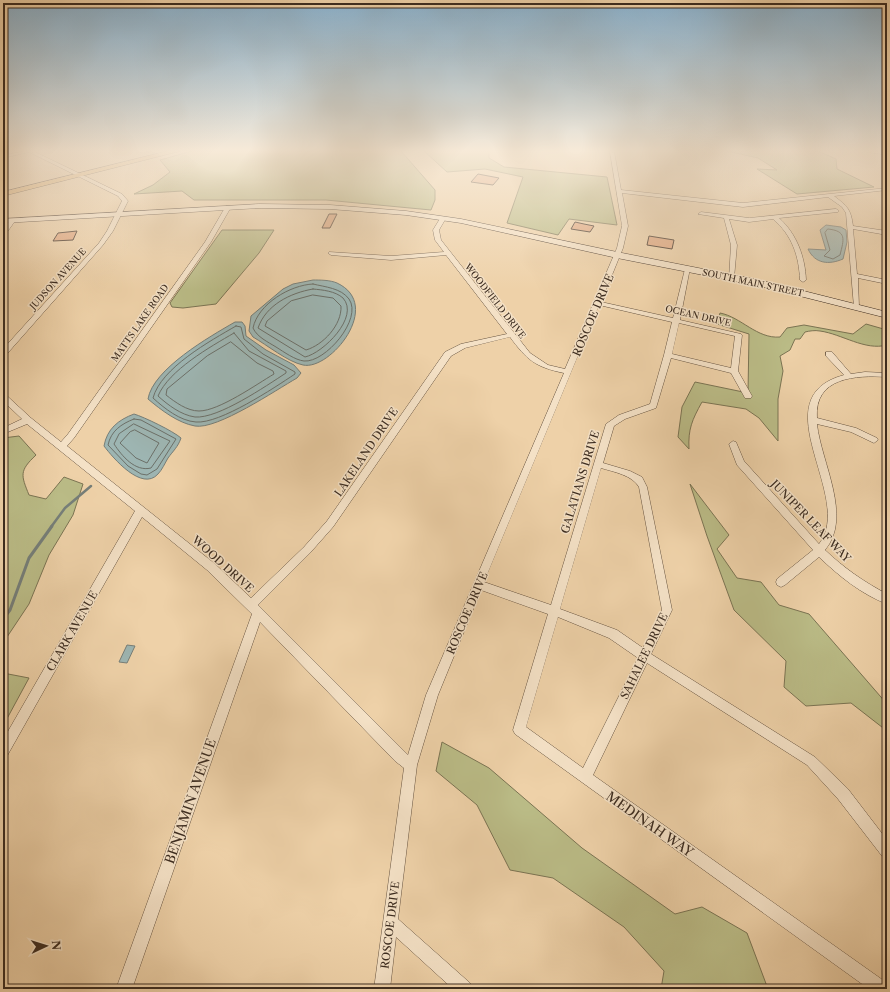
<svg xmlns="http://www.w3.org/2000/svg" width="890" height="992" font-family="'Libre Caslon Text',serif">
<rect width="100%" height="100%" fill="#eed1a8"/>
<filter id="stains"><feTurbulence type="fractalNoise" baseFrequency=".005" numOctaves="4"/><feColorMatrix values="0 0 0 0 .2 0 0 0 0 .09 0 0 0 0 .02 0 0 0 .5 -.17"/></filter>
<radialGradient id="worn" r=".72"><stop offset=".6" stop-color="#630" stop-opacity="0"/><stop offset="1" stop-color="#630" stop-opacity=".3"/></radialGradient>
<path fill="#babb86" stroke="#7b7453" d="M192,151h209l34,39v10l-4,10 -105,-10h-132l-12,-9 -48,3 19,-9 17,-13 -10,-12z
M424,151h65v7l15,9 103,10 10,48 -48,-6 -11,16 -51,-12 16,-46 -38,-8 -38,3z
M727,151h91l18,8 1,10 37,18 -77,7 -40,-25 20,1 -19,-12z
M222,230h52l-15,23 -43,51 -33,4 -11,-1 -2,-4z
M720,313c21,4 37,26 60,24l7,-9 17,-3 49,9 13,-10 21,6v15c-22,6 -45,-11 -67,-14 -5,-1 -11,0 -15,1l-5,7h-5l-5,11 -10,6 3,15 -5,28v42l-19,-23 -13,-9 -44,-7c-10,18 -14,27 -13,47l-11,-12 4,-30 13,-25 53,11 1,-59 -32,-10z
M19,436l17,19c-17,16 -15,20 -7,40l17,4 18,-22 19,7 -10,31 -24,40 -20,49 -26,39v-205z
M690,484l39,51 -12,14 20,29 24,4 18,23 30,9 78,90v27l-36,-28 -45,3 -22,-19 2,-26 -52,-51 -27,-74z
M3,673l26,5 -26,48z
M442,742l47,26 93,80 93,66 27,-7 45,26 21,56h-107l3,-18 -40,-44 -71,-49 -43,-8 -33,-65 -41,-34z"/>
<path fill="#9db5b2" stroke="#767e78" d="M826,225l15,2 5,3 1,12 -4,17c-14,6 -28,5 -35,-10l18,1 -6,-20z
M313,280c7,0 17,0 24,3 47,22 -7,88 -34,82 -15,-3 -36,-20 -50,-28l-4,-6 2,-15 32,-27 10,-5z
M235,322h7l3,4 1,10 20,14 28,15 7,8 -4,5c-21,12 -80,52 -102,48 -17,-3 -34,-16 -47,-27 5,-30 61,-62 87,-77z
M134,414c10,3 39,17 47,24 -3,9 -8,13 -13,20 -3,5 -6,12 -10,16 -16,18 -45,-16 -54,-28 3,-17 14,-26 30,-32z
M127,645l8,1 -8,17 -8,-1z"/>
<g fill="none" stroke-linecap="round" stroke-linejoin="round">
<path stroke="#6c7069" stroke-width="1" d="M828,229c19,2 16,10 12,26l-7,4 -9,-3 6,-6 -5,-17z
M313,284c12,3 28,4 36,15 14,20 -24,64 -45,62 -9,-1 -20,-9 -28,-14 -8,-5 -19,-10 -23,-19 5,-24 37,-43 60,-44z
M313,289c10,1 22,2 30,9 17,19 -20,55 -38,59l-47,-29c8,-23 32,-35 55,-39z
M313,295l20,3 8,8c1,19 -18,39 -35,44l-41,-24 2,-5 24,-20z
M236,326l5,1 3,12 19,15 32,18v2c-21,14 -75,50 -99,48 -16,-1 -32,-14 -43,-24 8,-30 57,-57 83,-72z
M234,333l15,18 37,20v2c-20,13 -68,46 -91,44 -14,-2 -27,-12 -37,-21 11,-26 52,-49 76,-63z
M231,342l26,21 16,8 1,3c-17,10 -55,37 -75,37 -12,0 -24,-9 -33,-16l1,-6 40,-33z
M134,419l7,1 35,19 -19,30 -10,6 -6,-1 -13,-8 -20,-21c3,-14 13,-21 26,-26z
M134,424l36,17 -19,27c-16,4 -29,-12 -37,-24l5,-10z
M135,430l24,13 -12,20 -11,-5 -16,-15 10,-11z"/>
<path stroke="#767e78" stroke-width="2.5" d="M51,527l14,-19 26,-22"/>
<path stroke="#767e78" stroke-width="3" d="M3,619l7,-9 19,-52 23,-32"/>
</g>
<path fill="#e3a880" stroke="#3c2c20" d="M478,174l21,4 -6,7 -22,-3z
M329,214h8l-7,14h-8z
M575,222l9,2 10,2 -4,6 -19,-3z
M77,231l-4,9 -20,1 5,-8z
M649,236l25,4 -2,9 -25,-4z"/>
<g fill="none" stroke-linecap="round" stroke-linejoin="round">
<g stroke="#685542" stroke-width="1">
<path id="minor" d="M24,151h9l89,43 6,7 -15,30 -10,14 -97,110h-3v-6l96,-106 8,-12 15,-30 -4,-5 -89,-44 -26,6v-2z
M610,151h4l7,39 122,13 144,-15v2l-53,6c13,10 17,13 19,30l34,5v4l-34,-6 4,45 30,6v4l-29,-6 1,30 -5,-1 -8,-94 -4,-6 -14,-10 -85,10 -121,-14 6,33 -5,22 -22,54 72,16 12,-49 5,-1 -10,52 61,14 1,1 -4,36 14,25 -1,2h-6l-14,-25 -60,-15 -15,50 -31,11 -11,7 -11,37 27,8 12,6 5,10 25,123 -21,44 164,103 33,32 39,51v18l-5,-2 -44,-57 -31,-34 -160,-102 -54,112 294,208v6h-18l-354,-255 -2,-4 35,-116 -67,-24 -43,105 -21,70 -19,154 72,64 2,6h-19l-57,-52 -6,52h-16l30,-221 -9,-7 -135,-139 -128,367h-16l136,-375 -45,-44 -65,-53 -135,239 -4,2v-18l132,-229 -108,-87 -24,10v-6l19,-9 -19,-18v-7l3,1 25,23 30,24 7,-8 137,-192 21,-36h4l1,1 -20,35 -137,196 -7,8 148,118 36,34 53,-51 23,-26 118,-169 16,-8 46,-10 -61,-79 -55,5 -60,-5 -3,-2 1,-1 62,4 53,-4 -9,-12 -2,-10 8,-13h4l1,1 -7,12 2,10 89,113 18,12 17,4 52,-121 5,-22zM599,305l73,17 -8,33 -14,49 -31,11 -13,9 -55,181 -67,-23zM679,323l56,13 -4,32 -59,-14zM510,337c17,23 25,30 54,36l-138,322 -18,60 -150,-150 52,-52 23,-26 118,-171 14,-8zM601,468c13,4 31,7 38,19l23,123 -19,38 -26,-18 -57,-21zM558,617l51,21 29,20 -55,110 -57,-41z
M866,151l21,2v2l-19,-3z
M836,209l2,1v2l-59,6c18,16 26,39 27,62l-3,2 -3,-2c-1,-24 -8,-45 -27,-61l-24,3 -20,-3 8,26 -3,33 -5,1 2,-34 -7,-27 -26,-4 3,-2 48,6z
M10,220l5,1 -10,14 -2,1v-6z
M826,352h6l19,22 14,-2 22,1v4c-31,-2 -73,0 -70,41l39,10 21,10 1,2 -4,3 -23,-11 -34,-8c4,38 36,93 8,126 19,18 39,32 62,44v10c-26,-10 -48,-28 -68,-47l-34,28 -4,2 -4,-2 -1,-3 1,-3 36,-29 -76,-85 -8,-21 4,-3 3,1 8,19 75,83c37,-46 -60,-146 25,-169l-18,-19z"/>
</g>
<g stroke="#3c2c20" stroke-width="1">
<path id="secondary" d="M259,204l71,1 76,6 55,8 156,33 147,29 123,31v6l-123,-31 -147,-29 -156,-35 -55,-8 -76,-6 -71,-1 -256,15v-4z"/>
</g>
<g stroke="#3c2c20" stroke-width="1">
<path id="primary" d="M168,151h12l-177,45v-4z"/>
</g>
<use href="#minor" fill="#f4e1c6" fill-rule="evenodd"/>
<use href="#secondary" fill="#f4e1c6" fill-rule="evenodd"/>
<use href="#primary" fill="#e7b874" fill-rule="evenodd"/>
</g>
<linearGradient id="sky" x2="0" y2="1"><stop stop-color="#8ab4d2"/><stop offset="0.52" stop-color="#f7ead8"/><stop offset="1" stop-color="#f7ead8" stop-opacity="0"/></linearGradient>
<rect width="890" height="290" fill="url(#sky)"/>
<g text-anchor="middle" stroke-width="3" stroke-linejoin="round" paint-order="stroke">
<g font-size="9" fill="#3c2c20" stroke="#f4e1c6">
<text transform="translate(58 279) rotate(-48)" y="3">JUDSON AVENUE</text>
<text transform="translate(753 283) rotate(12)" y="3">SOUTH MAIN STREET</text>
<text transform="translate(495 301) rotate(52)" y="3">WOODFIELD DRIVE</text>
<text transform="translate(698 316) rotate(13)" y="3">OCEAN DRIVE</text>
<text transform="translate(140 323) rotate(-55)" y="3">MATTS LAKE ROAD</text>
</g>
<g font-size="11" fill="#3c2c20" stroke="#f4e1c6">
<text transform="translate(593 315) rotate(-67)" y="4">ROSCOE DRIVE</text>
<text transform="translate(366 452) rotate(-56)" y="4">LAKELAND DRIVE</text>
<text transform="translate(580 482) rotate(-73)" y="4">GALATIANS DRIVE</text>
<text transform="translate(811 521) rotate(46)" y="4">JUNIPER LEAF WAY</text>
<text transform="translate(223 564) rotate(42)" y="4">WOOD DRIVE</text>
<text transform="translate(467 613) rotate(-67)" y="4">ROSCOE DRIVE</text>
<text transform="translate(72 631) rotate(-60)" y="4">CLARK AVENUE</text>
<text transform="translate(644 656) rotate(-64)" y="4">SAHALEE DRIVE</text>
<text transform="translate(390 925) rotate(-83)" y="4">ROSCOE DRIVE</text>
</g>
<g font-size="13" fill="#3c2c20" stroke="#f4e1c6">
<text transform="translate(190 801) rotate(-71)" y="5">BENJAMIN AVENUE</text>
<text transform="translate(650 824) rotate(35)" y="5">MEDINAH WAY</text>
</g>
</g>
<rect width="890" height="992" fill="none" stroke="#eed1a8" stroke-width="16"/>
<rect x="4" y="4" width="882" height="984" fill="none" stroke="#3c2c20" stroke-width="2"/>
<rect x="8" y="8" width="874" height="976" fill="none" stroke="#3c2c20"/>
<g transform="translate(46 946) rotate(86)" stroke="#f4e1c6" stroke-width="3" paint-order="stroke">
<path d="M0-3L7 15L0 10L-7 15Z" fill="#3c2c20"/>
<text y="-6" font-size="11" font-weight="bold" text-anchor="middle" fill="#3c2c20">N</text>
</g>
<rect width="100%" height="100%" filter="url(#stains)"/>
<rect width="100%" height="100%" fill="url(#worn)"/>
</svg>
